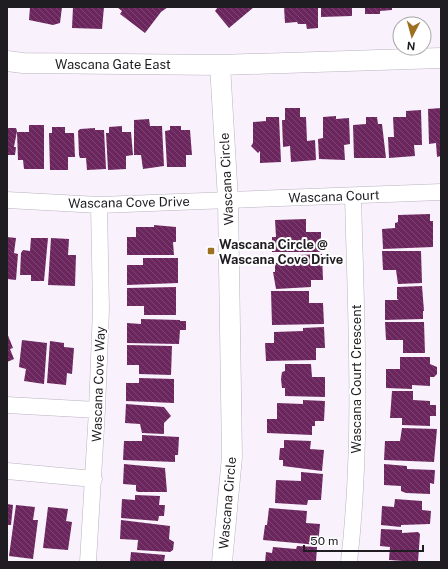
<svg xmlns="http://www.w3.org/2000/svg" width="448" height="569" font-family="'Public Sans',sans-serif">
<defs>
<pattern id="building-back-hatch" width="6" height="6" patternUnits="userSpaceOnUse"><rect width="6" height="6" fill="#6c265e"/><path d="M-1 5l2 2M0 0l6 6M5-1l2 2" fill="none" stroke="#7c4471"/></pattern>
</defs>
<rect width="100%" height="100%" fill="#f9f2fd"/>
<path fill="url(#building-back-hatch)" d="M30,7h32l-2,16 -7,2 -24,-5z
M73,7h31l-2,22 -30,-1z
M117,7h51l-7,5 -16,21 -25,-19 2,-3z
M218,7h36l-25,21 -14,-17z
M284,7h34v21l-11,1 -1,-5h-8l-1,-2 -12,1z
M321,7h31v9l-31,1z
M365,7h27v3l-12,1v3h-15z
M285,108h15v9h6l1,24 8,-1 1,20 -25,2 -1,-16 -7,1 -1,-27h3z
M441,108v48l-4,1 -1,-14 -7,1 -1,-35z
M421,110l1,35h-8l1,11 -26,2 -1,-21h6l-1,-20h13v-6z
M336,116v3l13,-1 1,26 -6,1 1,15 -26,-1 -1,-20 5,-1v-21z
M266,117h13l2,45 -21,1v-12l-2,2 -7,-7 2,-3v-21l13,-1z
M366,117h11l1,7h4l4,34h-32l-1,-33 13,-1z
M149,119l1,7h12l2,40 -21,3 -2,-14h-7v-35z
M29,125h15v44h-20l-1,-9h-5l-1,-28h12z
M122,126v6h9l2,23 -7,1v13l-18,1 -2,-37h3v-6z
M170,126h11v4h9l2,25h-6v12h-19l-2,-36 5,-1z
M52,127h13v6h9l1,24h-7v13h-18l-1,-37h3z
M7,128h9l1,3 -3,16h2l-1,8h-8z
M95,128v2h9l2,39 -19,1 -1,-12h-6l-1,-3 -1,-24 2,-2z
M430,214v7h3v26l-50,2 -1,-20 13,-1v-5l3,-1v-7z
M306,219v13h15v20h-49v-15h4l-1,-17z
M154,225l22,2v15h-3l1,13h-47v-18h9v-10h18z
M7,237l9,1 -2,15 4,1 -2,26 -9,-1z
M31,238h17l-4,43h-13v-6h-11l1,-22 2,-3 7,1z
M51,238l18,1 -1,16h8l-1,31 -27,-1z
M382,251h39l1,32 -24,1 -2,-14h-13z
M322,254l1,26h-12v7l-35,2 -3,-17h2v-9l23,-1v-7z
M143,258h35v25l-51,2v-20h16z
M422,286l2,25h-1v8l-38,1v-20h14l-2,-1v-12z
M176,287v28h-32v-9h-17v-18z
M271,291h38v12h14l1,21 -52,1z
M141,319l39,1v1h6v9h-6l-1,14 -52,-1v-20l14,1z
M385,322h39l1,31h-22v-13h-17z
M324,327l1,21h-9v12l-50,1 -1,-18h9v-11l29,-1v-3z
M7,333l6,15 -3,1 4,10 -7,3z
M22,340l25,3 -3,41 -20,-3 2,-12 -7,-2z
M50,341l14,2v4l10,1 -2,26 -5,-1 -1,12 -19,-2z
M127,345l45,1 -1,29 -32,-1v-9h-12z
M400,357h30v7l7,3v7l-3,3h-4v9l-18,-1v4l-26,-1v-19h14z
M285,364h26l1,13h13v20l-40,-1v-8h-3l-1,-9 1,-7 3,-1z
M139,378l35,1v24l-48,-2v-18h13z
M392,391h21v9l17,1v4h6v11h-6v10l-28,-1v-7h-12z
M303,400l22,1 -1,20h-9v5h-3v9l-45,-2v-14h10v-16l26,1z
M126,404l38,3 7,9 -7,7v11l-22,-1 -2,-9 -15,-1z
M402,428l35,1 -3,33 -50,-2 1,-19h15z
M142,435l37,2 -1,18h-3v7l-52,-2 1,-19h18z
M284,440l27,1 -1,8 14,1 -2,21 -39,-5v-6h-4l1,-12h4z
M124,464l41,4 2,24h-29l-2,-1v-6l-13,-1z
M384,464l23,2v3l28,1 -1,14 -4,-1v11l-24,-1 -5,-2v-5l-17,-1z
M301,472l22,2 -2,26h-13l-1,5 -32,-2 1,-23 25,1z
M135,495l25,1 -1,9h6l-1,11h-5l-1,5 -37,-3 1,-19 13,1z
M395,499l27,2v9l9,1 -1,13 -29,1v2l-20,-2 1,-19 12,1z
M7,504l6,1 -2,20h-4z
M16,505l19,2 -2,13h5l-5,39 -24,-3z
M48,507l20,2 -2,12 6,1 -4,28 -25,-2z
M269,508l38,3 -1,12 14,1 -2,21 -55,-5 2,-15h2z
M121,520l49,6 -1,13 5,3 -1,8 -3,2 -33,-2 1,-10 -18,-1z
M381,529l21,1v3l16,-1 2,2 -2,28 -29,-2 1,-13 -10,-1z
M297,546l20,1 -1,15h-51l1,-10 6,1 1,-6 23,2z
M131,552l34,3 -1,7h-34z"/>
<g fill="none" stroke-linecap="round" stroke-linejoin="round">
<g stroke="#bab2c0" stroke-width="17">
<path id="minor" d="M7,200l92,5 342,-13
M7,405l90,5
M7,471l87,8
M88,562l9,-152 4,-101 -2,-104
M349,562c14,-121 7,-244 4,-366"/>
</g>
<g stroke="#bab2c0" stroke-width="21">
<path id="tertiary" d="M7,61l16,2 197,2 221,-7
M220,65l8,135 4,257 -10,105"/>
</g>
<use href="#minor" stroke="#fff" stroke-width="16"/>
<use href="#tertiary" stroke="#fff" stroke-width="20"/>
</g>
<rect fill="#9d6f20" stroke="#fff" stroke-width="1.5" x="207" y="247" width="8" height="8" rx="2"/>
<g text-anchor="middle" stroke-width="4" stroke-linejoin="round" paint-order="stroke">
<g font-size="13" fill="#201d22" stroke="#fff">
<text x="113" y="69">Wascana Gate East</text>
<text transform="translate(226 179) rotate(-93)" y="5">Wascana Circle</text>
<text transform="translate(334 196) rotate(-2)" y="5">Wascana Court</text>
<text transform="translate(129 202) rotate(-1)" y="5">Wascana Cove Drive</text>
<text transform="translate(356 379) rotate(-90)" y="5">Wascana Court Crescent</text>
<text transform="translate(98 384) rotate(-88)" y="5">Wascana Cove Way</text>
<text transform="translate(227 503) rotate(-85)" y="5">Wascana Circle</text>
</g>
<g font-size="13" font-weight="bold" fill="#201d22" stroke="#fff" text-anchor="start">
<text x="219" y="249">Wascana Circle @<tspan x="219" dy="15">Wascana Cove Drive</tspan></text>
</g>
</g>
<rect width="448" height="569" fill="none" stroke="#201d22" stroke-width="16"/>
<g transform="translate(412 36) rotate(186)"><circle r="19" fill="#ffffff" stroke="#a6a5a7"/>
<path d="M0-3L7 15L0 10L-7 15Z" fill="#9d6f20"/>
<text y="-6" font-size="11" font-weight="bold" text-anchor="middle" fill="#201d22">N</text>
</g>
<path d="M304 545v6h119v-6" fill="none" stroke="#201d22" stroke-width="2"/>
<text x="310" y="545" font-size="12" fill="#201d22" stroke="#ffffff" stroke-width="3" paint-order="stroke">50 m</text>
</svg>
